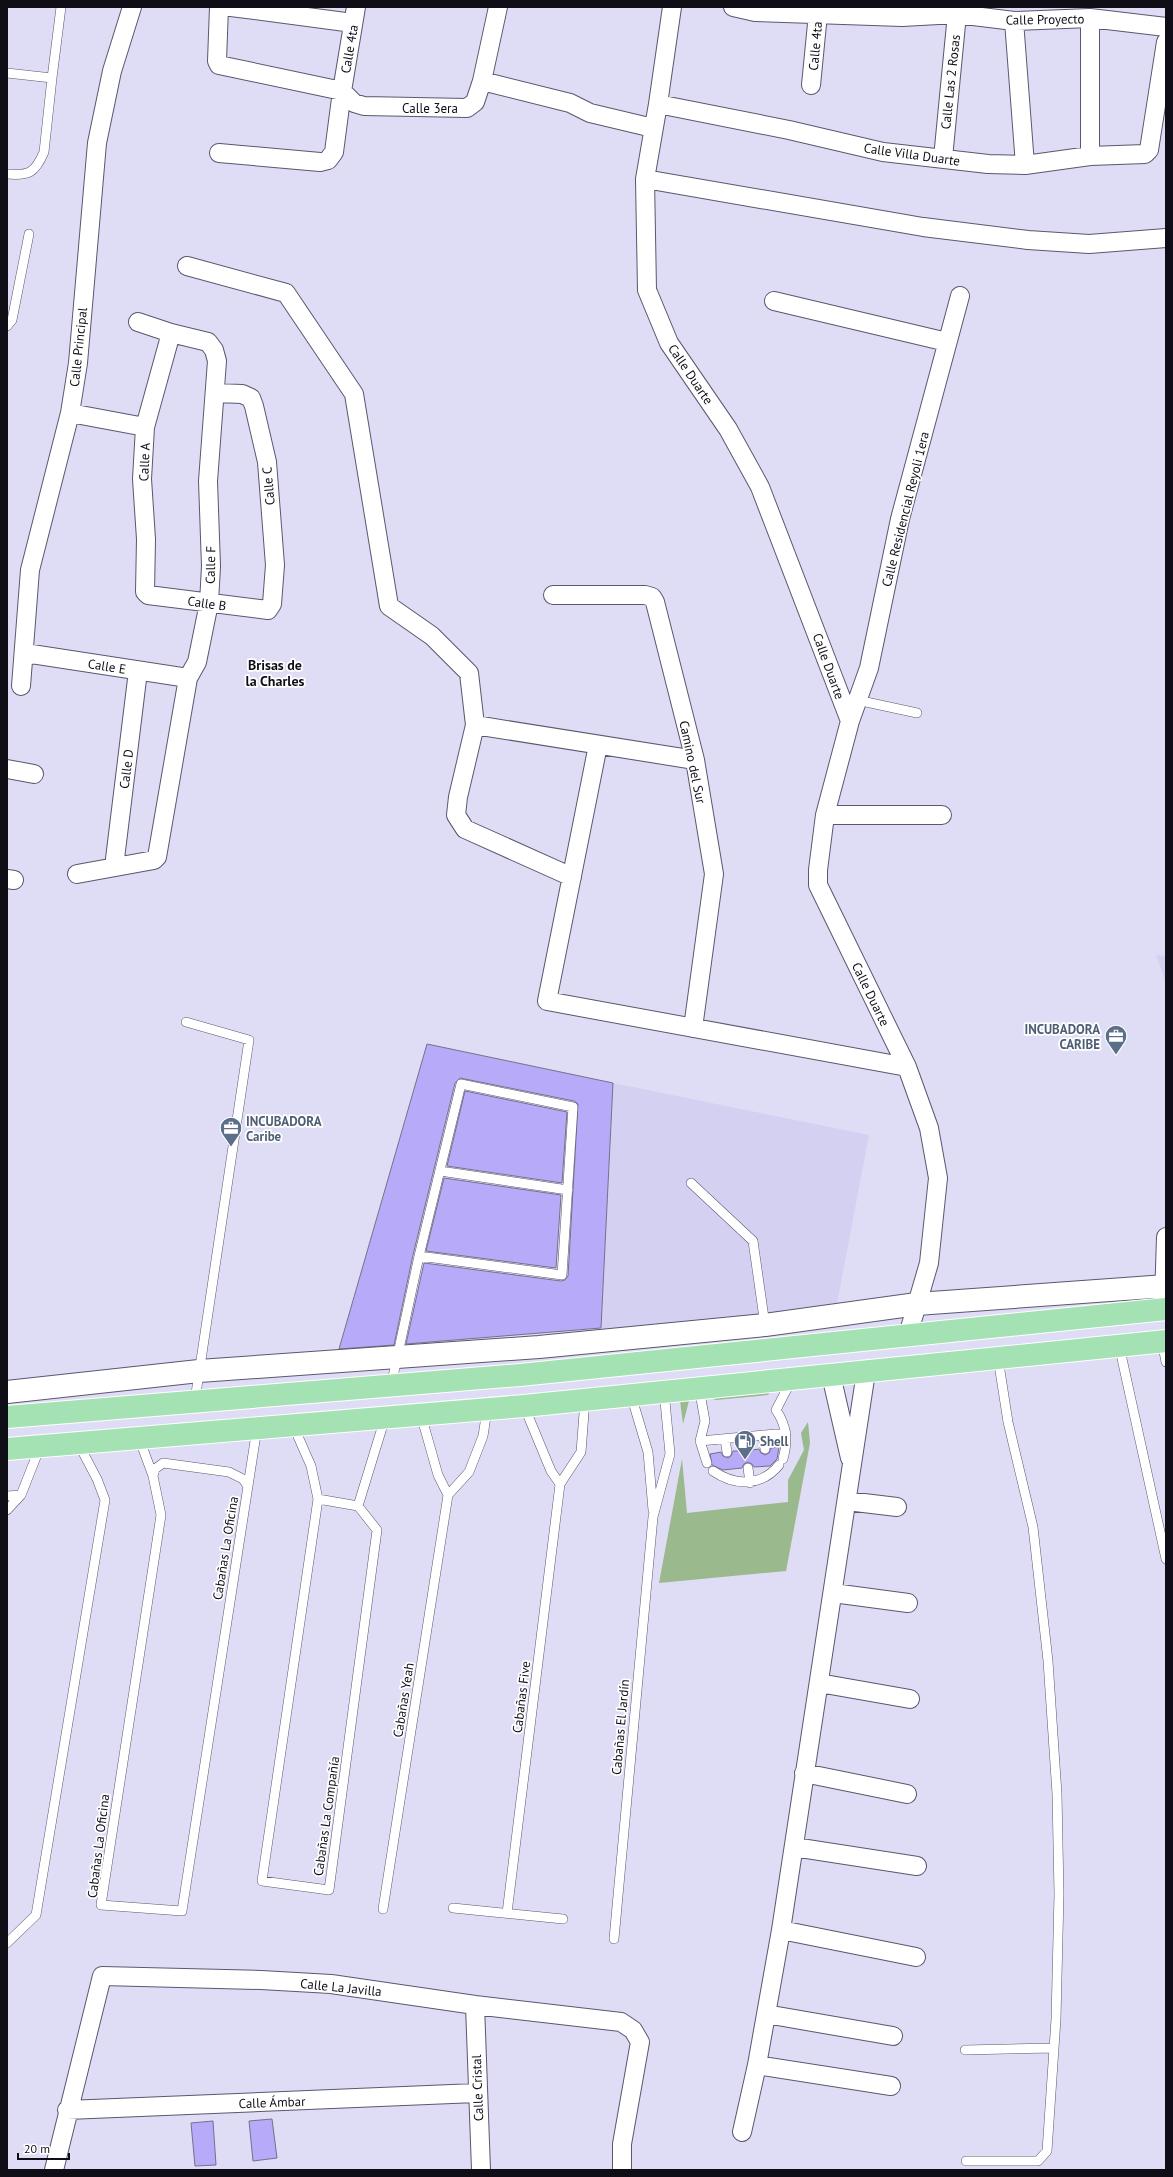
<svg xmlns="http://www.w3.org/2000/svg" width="1173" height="2177" font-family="'PT Sans',sans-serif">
<rect width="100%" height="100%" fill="#dfdcf6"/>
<path fill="#d4d0f2" d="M1156,955l10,1v27z
M613,1083l256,52 -33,174 -235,25z"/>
<path fill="#9ab98c" d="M771,1391l-3,4 -52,5 -3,-1 -1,-3z
M679,1393l11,4 -7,27z
M808,1422l2,21 -24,128 -127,12 23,-124 5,54 101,-11v-22l16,-30 -3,-17z"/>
<path fill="#b7abf9" stroke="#747188" d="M427,1044l186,39 -12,245 -195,16 18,-81 137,18 4,-1 3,-4 10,-172 -4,-3 -114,-23 -5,5 -42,172 -19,90 -55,4z
M465,1091l102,21 -5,71 -115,-17z
M444,1178l117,17 -5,73 -130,-17z
M779,1447l-2,12 -7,7 -16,1 -2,-3 -4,-2 -4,2 -2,4 -19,2 -11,-5 -2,-11 11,-2 2,4 5,2 3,-2 2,-5h7l2,3 5,2 3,-2 2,-4 7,-1 2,4 4,2 4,-2 2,-5z
M272,2119l5,39 -24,3 -4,-40z
M213,2121l3,44 -21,1 -4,-43z"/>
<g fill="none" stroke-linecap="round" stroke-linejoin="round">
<g stroke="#5a576e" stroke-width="10">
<path id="service" d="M7,73l45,5 -8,74c-9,21 -15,24 -37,22
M52,78l9,-71
M7,326l5,-6 17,-86
M857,700l60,13
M186,1022l63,18 -54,360
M440,1171l128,19
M691,1183l62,58 12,84
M1162,1341l4,21
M1119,1345l47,214
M391,1386l28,-130 42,-172 112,23 -11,168 -143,-19
M699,1388l6,33 -5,20 7,22
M631,1395l17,57 5,58
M524,1406l27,65 9,13
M421,1415l17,60 10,20
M293,1425l18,41 7,33 -56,382 67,9 48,-360 -19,-24 27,-88
M763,1435l2,14
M744,1437l2,13
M139,1438l14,38 8,39 -60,390 81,6 75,-483
M725,1439l2,13
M700,1441l86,-8
M783,1459c5,-18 4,-33 -7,-49l15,-29
M748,1468l2,15
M713,1471c22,15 48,16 66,-6
M153,1476l2,-7 8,-6 66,9 14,7 4,6
M7,1496l14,-1
M318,1499l40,7
M7,1510l14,-15 19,-48
M453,1908l110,11
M383,1909l65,-414 21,-23 14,-36 4,-26
M507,1913l53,-429 21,-32 4,-52
M614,1939l39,-422 17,-63 -6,-63
M7,1943l29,-28 69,-415 -8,-21 -19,-36
M965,2050l89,-2
M966,2161h72l9,-10 9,-132 3,-125 -2,-100 -9,-133 -15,-134 -25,-105 -10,-64"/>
</g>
<g stroke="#5a576e" stroke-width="20">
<path id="minor" d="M219,7l-2,54 2,4 123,26 12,12 10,3 103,2 8,-6 7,-21 88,22 20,10 63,15
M231,7l122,16
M672,7l-14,97 -13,75 2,111 22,53 59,86 32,58 90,234 -25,94 -7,55v15l89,182 22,61 9,50 -9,85 -21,72
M733,7l22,5 147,5 55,-3 57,7 76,-3 76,9
M1090,18v138
M1014,21l11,144
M482,81l16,-74
M811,85l7,-71 3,-7
M658,104l131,26 94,22 105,12 37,1 65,-9 55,-2 4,-4 17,-108
M219,153l101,9 8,-2 6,-8 8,-61 14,-84
M943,158l14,-144 5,-7
M645,179l278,48 105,13 61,4 77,-6
M187,266l99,27 68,101 35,212 43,30 37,37 6,52 -17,72 -2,18 9,14 107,48
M774,301l173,41
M171,333l-26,94 -3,52 4,60 -1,53 3,3 120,15 4,-6 3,-39 -8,-103 -13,-56 -3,-8 -9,-4 -26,-1
M70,413l75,14
M553,595h92l7,2 3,5 40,158 19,114 -21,154
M25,653l163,25
M21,686l9,-116 40,-157 8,-50 19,-220 15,-72 20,-64
M850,721l19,-53 31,-149 60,-223
M475,725l220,35
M598,745l-51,256 360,66
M7,769l27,5
M825,815h117
M114,867l24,-196
M77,874l77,-14 3,-3 31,-179 9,-16 12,-59 2,-37 -3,-85 9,-120 -3,-11 -6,-8 -37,-9 -33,-11
M7,879l7,1
M1164,1300l2,-63
M866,1372l-85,558 -24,135 134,21
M831,1375l19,83
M847,1501l50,6
M833,1593l75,10
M819,1683l91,16
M804,1773l103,21
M794,1847l123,19
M781,1930l135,27
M475,2005l6,165
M766,2014l127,22
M67,2110l409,-17
M742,2132l15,-67
M54,2170l48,-194 159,4 70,4 144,21 146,17 12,8 7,12 -18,102v26"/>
</g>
<g stroke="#5a576e" stroke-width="24">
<path id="tertiary" d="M7,1392l192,-21 340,-24 226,-22 152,-21 249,-18"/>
</g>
<g stroke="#fff" stroke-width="24">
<path id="primary" d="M7,1417l513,-42 646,-66
M7,1449l517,-43 642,-65"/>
</g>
<use href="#service" stroke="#fff" stroke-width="9"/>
<use href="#minor" stroke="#fff" stroke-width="18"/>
<use href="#tertiary" stroke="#fff" stroke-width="22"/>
<use href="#primary" stroke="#a5e2b3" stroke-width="22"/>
</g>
<defs>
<g id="office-pin" transform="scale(1.15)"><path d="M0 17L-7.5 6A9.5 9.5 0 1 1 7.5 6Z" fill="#5c6f8a" stroke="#fff"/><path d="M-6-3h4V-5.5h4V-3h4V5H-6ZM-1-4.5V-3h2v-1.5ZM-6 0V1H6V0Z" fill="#fff"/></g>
<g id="fuel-pin" transform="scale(1.15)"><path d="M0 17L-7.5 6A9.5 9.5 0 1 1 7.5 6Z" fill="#5c6f8a" stroke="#fff"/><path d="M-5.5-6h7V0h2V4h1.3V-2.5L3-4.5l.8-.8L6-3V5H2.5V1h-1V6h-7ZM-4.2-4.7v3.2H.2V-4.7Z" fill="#fff"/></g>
</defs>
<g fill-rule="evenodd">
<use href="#office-pin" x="1116" y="1036"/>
<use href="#office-pin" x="231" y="1128"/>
<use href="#fuel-pin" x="745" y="1441"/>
</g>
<g text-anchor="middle" stroke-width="3.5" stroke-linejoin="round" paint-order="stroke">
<g font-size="13" fill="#0f0e17" stroke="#fff">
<text transform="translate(1045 19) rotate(-1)" y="5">Calle Proyecto</text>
<text transform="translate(815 46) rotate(-85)" y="5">Calle 4ta</text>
<text transform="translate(349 49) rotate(-80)" y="5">Calle 4ta</text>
<text transform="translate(950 82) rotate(-84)" y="5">Calle Las 2 Rosas</text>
<text x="430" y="113">Calle 3era</text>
<text transform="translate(912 154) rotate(8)" y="5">Calle Villa Duarte</text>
<text transform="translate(78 347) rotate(-84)" y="5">Calle Principal</text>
<text transform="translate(691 374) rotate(56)" y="5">Calle Duarte</text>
<text transform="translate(144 462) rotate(-88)" y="5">Calle A</text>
<text transform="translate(268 486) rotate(-95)" y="5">Calle C</text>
<text transform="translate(905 509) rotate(-76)" y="5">Calle Residencial Reyoli 1era</text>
<text transform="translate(210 565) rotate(-89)" y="5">Calle F</text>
<text transform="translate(207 603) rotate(8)" y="5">Calle B</text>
<text transform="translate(107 666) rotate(9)" y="5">Calle E</text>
<text transform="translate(829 666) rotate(70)" y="5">Calle Duarte</text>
<text transform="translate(693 762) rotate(78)" y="5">Camino del Sur</text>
<text transform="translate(126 769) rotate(-83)" y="5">Calle D</text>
<text transform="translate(871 994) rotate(64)" y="5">Calle Duarte</text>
<text transform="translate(225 1548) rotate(-81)" y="5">Cabañas La Oficina</text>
<text transform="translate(521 1697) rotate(-83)" y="5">Cabañas Five</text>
<text transform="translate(403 1700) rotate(-81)" y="5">Cabañas Yeah</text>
<text transform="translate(620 1727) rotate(-85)" y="5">Cabañas El Jardín</text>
<text transform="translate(326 1816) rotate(-82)" y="5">Cabañas La Compañía</text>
<text transform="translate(98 1846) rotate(-83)" y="5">Cabañas La Oficina</text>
<text transform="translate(341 1987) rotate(6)" y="5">Calle La Javilla</text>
<text transform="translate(477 2088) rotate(-92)" y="5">Calle Cristal</text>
<text transform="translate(272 2102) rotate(-2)" y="5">Calle Ámbar</text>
</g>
<g font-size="13" font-weight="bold" fill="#4e5e75" stroke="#fff" text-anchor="start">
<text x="1100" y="1034" text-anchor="end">INCUBADORA<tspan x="1100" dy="15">CARIBE</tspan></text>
<text x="246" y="1126">INCUBADORA<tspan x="246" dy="15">Caribe</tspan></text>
<text x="760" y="1446">Shell</text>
</g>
<g font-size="14" font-weight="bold" fill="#0f0e17" stroke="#fff">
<text x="275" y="670">Brisas de<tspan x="275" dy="16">la Charles</tspan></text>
</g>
</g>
<rect width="1173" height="2177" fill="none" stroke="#0f0e17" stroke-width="16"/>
<path d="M18 2153v6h51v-6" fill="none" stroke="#0f0e17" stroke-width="2"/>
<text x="24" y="2153" font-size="12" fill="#0f0e17" stroke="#ffffff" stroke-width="3" paint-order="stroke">20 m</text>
</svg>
